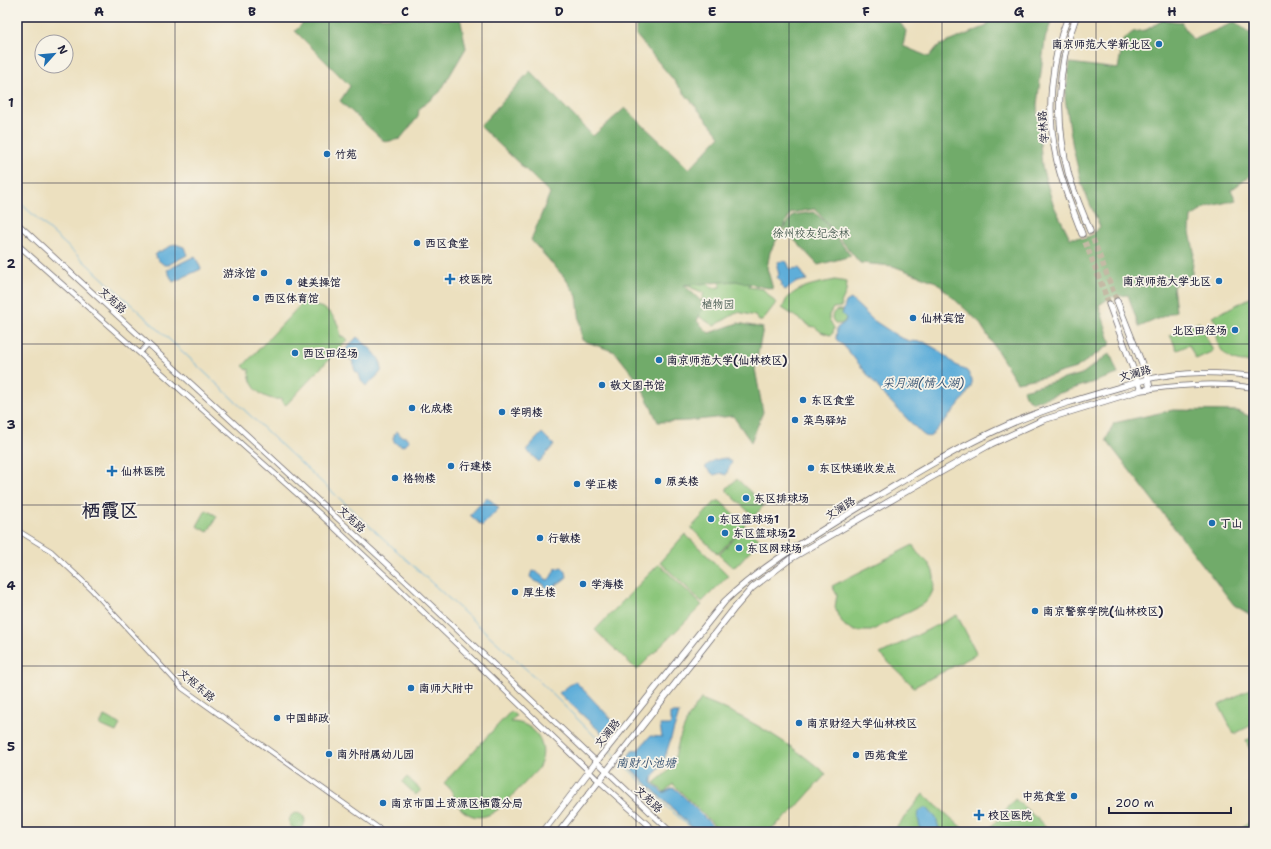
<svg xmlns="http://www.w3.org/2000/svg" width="1271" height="849" font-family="'Shantell Sans','LXGW WenKai TC',sans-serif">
<rect width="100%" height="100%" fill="#f7f3e8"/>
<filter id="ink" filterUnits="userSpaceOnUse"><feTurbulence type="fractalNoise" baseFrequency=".025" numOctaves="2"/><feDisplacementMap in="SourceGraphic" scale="8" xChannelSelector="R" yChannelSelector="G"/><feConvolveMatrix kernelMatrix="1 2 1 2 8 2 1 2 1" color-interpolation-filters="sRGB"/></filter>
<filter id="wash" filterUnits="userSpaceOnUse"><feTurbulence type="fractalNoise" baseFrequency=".012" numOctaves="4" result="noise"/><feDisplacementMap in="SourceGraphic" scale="16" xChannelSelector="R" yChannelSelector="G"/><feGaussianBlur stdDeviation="0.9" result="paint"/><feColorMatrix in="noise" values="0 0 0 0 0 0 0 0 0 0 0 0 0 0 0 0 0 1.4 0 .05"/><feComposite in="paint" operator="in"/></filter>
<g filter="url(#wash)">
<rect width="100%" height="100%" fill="#ece0bf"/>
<path fill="#8cc67b" stroke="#57745b" d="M720,279h30l-1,8 14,2 13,14 -14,18h-3l-4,-5 -17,-4 -24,14 -17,-11 7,-22 -19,-8 22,-2 4,5 9,-1z
M835,280l12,2 -1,10 -5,11 1,2 -1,2 -8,1 -4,7v4l5,9 -1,5 -3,2 -9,-3 -6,-5 -5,-1 -28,-18c2,-2 3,-6 4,-8 13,-15 31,-16 49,-20z
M1254,296v64c-23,9 -44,-15 -37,-37l-5,-6z
M305,300l5,4 -1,2c19,-2 30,14 32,31l2,-1 4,4 -61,65 -5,-4 1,-2c-19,2 -33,-11 -33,-30l-2,1 -4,-4z
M832 317a7 7 0 1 1 14 0a7 7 0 1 1-14 0Z
M1199,322l14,29 -17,8 -7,-14 -12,5 -7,-15z
M737,479l26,25 -1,3 -7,8 -4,-1 -24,-23v-3z
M717,501h3l25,24 -27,29 -27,-26 23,-25z
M206,510l11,6 -9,16 -11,-6z
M745,526l15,14 -24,26 -4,1 -13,-12z
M685,534l43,42 -26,26 -42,-40z
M913,545c4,10 10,12 16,19 9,13 6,29 -4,39l-54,28h-16l-10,-5 -7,-10 -3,-9 2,-12 -5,-9z
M659,564l43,41 -65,65 -42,-40z
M957,615l20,39 -63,33 -34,-33z
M1254,687v37l-20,10 -15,-29z
M701,699c45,17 89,44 125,75l-34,38 -25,20h-46l-48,-48 -9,8 -10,-9 11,-9 8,-9 6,-25 10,-24z
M511,711l5,5 -6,6c26,-1 42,26 27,48 -7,7 -14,15 -22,23 -14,15 -33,36 -55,15 -6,-6 -5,-13 -10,-19 -1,-2 -4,-4 -6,-6z
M104,716l16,8 -4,8 -16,-7z
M1254,736v21l-8,-16z
M407,777l14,13 -5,5 -14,-13z
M923,794l44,38h-70l-2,-3z
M1015,799l37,33h-65z
M289 821a8 8 0 1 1 16 0a8 8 0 1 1-16 0Z
M1254,818v14h-16z
M851,828l11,1 6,3h-25z"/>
<path fill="#71ab6b" stroke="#4a6653" d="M309,17h151l6,31 -26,44 -21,17 -1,8 -18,22 -15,3 -45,-41 10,-15 -55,-55z
M638,17h258l10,14 -3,15 26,11 9,-11 49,-20 3,-9h63l-8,22 -8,66 5,62 11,37 17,34 18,-1 12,-10 -18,-42 -9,-37 -8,-50 5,-35 48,6 5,-29 10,-8 13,-2 17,-10 18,2 12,18 42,-18 16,12 3,-2v143l-1,-1 -22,16 5,10 -29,7 -16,10 -1,15 4,19 -2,23 -19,12 3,25 -37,16 -11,-32 -17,2 -12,8 12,39 -35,24 -27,8 -32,6 -38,-60 -43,-40 -43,-16 -33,-3 -45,-54 -24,4 -21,39 -3,16 6,21 -37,-8 -52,4 20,19 -7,17 12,12 29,-10 25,5 -8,41 8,43 -12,30 -18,-26 -45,5 -30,1 -19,-40 -24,-30 -33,-12 -5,-44 -12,-18 -34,-38 19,-47 -70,-67 50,-55 63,65 32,-28 64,61 31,-33 -84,-101v-13z
M814,212l10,9 27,35 -33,9 -34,-36 9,-14z
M1110,353l8,21 -85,28 -7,-5 -3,-7 59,-16z
M1173,410l64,1 17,7v199l-20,-12 -128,-165 8,-17z"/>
<path fill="#5faed9" stroke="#40688a" d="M175,244l9,3 3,8 -19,10h-4l-8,-7 -1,-3 2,-2z
M195,256l6,13 -28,13 -6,-12z
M783,261l4,1 3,7 9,-1 8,12 -10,2 -12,8 -4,-4 1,-3 -5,-6 2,-2 -2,-9 1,-4z
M851,299l22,21 26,17 10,4 15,1 14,8 19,16 10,5 5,8v4c-3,13 -31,42 -41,53 -5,2 -7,-1 -11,-4l-35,-36 -40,-49 -9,-8 1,-11 8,-6 1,-4 -4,-4 4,-12z
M357,337c8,7 31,24 23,36 -4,5 -10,9 -14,13l-5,-5 -2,-7 -4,-3 -3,-11 -7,-3 -1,-6z
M397,431c1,1 2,3 3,4 3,3 7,0 9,6l-6,5 -8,-3 -2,-4 2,-6z
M542,433l12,12 -15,17 -13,-12z
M725,458l7,4 -6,13 -5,-2 -7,2 -9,-8 9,-7z
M487,497l12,11 -17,18 -12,-11z
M562,567l4,5 1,5 -5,4 -8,5 -1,4 -2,1h-2l-6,-7 -8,-3 -5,-4 1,-4 2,-2c6,1 9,7 15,9l3,-3 4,-8z
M575,681l40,42 -10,13 -46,-43z
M670,713h9l-15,47 -12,19v4l11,10 10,-5 4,2 42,42h-22l-73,-70 8,-11 6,-1 12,-14 12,1 -2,-12h11v-4l-1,-1z
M924,808h3l9,10 4,14h-19l-3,-14 1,-7z"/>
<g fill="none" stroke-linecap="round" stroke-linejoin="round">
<path stroke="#5faed9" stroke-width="1" d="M17,200l166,152 109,103 246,225 68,67
M609,750l7,6
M619,760l49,48 28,24"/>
</g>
</g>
<g filter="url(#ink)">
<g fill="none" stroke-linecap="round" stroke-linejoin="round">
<path stroke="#c4baa5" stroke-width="5.5" stroke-dasharray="5.5 3" stroke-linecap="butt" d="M1090,231l27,70
M1082,234l27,70"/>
<g stroke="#696469" stroke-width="5.5">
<path id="tertiary" d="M140,353l8,-9
M17,530l34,21 40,38 91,99 202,144"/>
</g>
<g stroke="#696469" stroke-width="6">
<path id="secondary" d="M17,223l395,364 259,245
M17,244l304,271 68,64 210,202 57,51
M1148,379c36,-8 69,-7 106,-3
M1150,389c35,-4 69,-7 104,-1"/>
</g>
<g stroke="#696469" stroke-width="7">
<path id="primary" d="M1068,17c-17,43 -22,94 -12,139 5,27 17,53 26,78
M1076,17c-20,51 -21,107 -7,159 6,19 14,37 21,55
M1109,304l32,86
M543,832l54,-71 128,-160c37,-35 80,-60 123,-87 53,-32 105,-65 162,-90 44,-19 91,-31 138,-45
M559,832l174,-222 19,-22 38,-29 124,-72 77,-43 52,-24 98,-30 9,-1 -2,-10 -31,-78"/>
</g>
<use href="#tertiary" stroke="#fff" stroke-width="4"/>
<use href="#secondary" stroke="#fff" stroke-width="4.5"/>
<use href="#primary" stroke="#fff" stroke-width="5.5"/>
</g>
</g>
<path fill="none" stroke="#22223b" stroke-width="1" stroke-opacity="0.55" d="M175,17v815M329,17v815M482,17v815M636,17v815M789,17v815M942,17v815M1096,17v815M17,183h1237M17,344h1237M17,505h1237M17,666h1237"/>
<g fill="#1f6fb2" stroke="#f7f3e8" stroke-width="1.5">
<circle cx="1159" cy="44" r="4"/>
<circle cx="327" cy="154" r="4"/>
<circle cx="417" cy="243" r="4"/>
<circle cx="264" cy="273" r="4"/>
<path d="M448 273h4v4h4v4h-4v4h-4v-4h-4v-4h4z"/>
<circle cx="1219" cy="281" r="4"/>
<circle cx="289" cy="282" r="4"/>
<circle cx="256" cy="298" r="4"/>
<circle cx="913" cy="318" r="4"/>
<circle cx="1235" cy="330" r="4"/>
<circle cx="295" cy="353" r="4"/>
<circle cx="659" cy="360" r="4"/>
<circle cx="602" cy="385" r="4"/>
<circle cx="803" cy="400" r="4"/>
<circle cx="412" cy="408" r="4"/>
<circle cx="502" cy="412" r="4"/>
<circle cx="795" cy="420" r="4"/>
<circle cx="451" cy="466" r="4"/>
<circle cx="811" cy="468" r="4"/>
<path d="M110 465h4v4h4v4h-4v4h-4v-4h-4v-4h4z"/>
<circle cx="395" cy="478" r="4"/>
<circle cx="658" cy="481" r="4"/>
<circle cx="577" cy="484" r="4"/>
<circle cx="746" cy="498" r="4"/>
<circle cx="711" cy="519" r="4"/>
<circle cx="1212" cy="523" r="4"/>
<circle cx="725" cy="533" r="4"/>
<circle cx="540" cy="538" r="4"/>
<circle cx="739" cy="548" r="4"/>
<circle cx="583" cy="584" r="4"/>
<circle cx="515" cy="592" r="4"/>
<circle cx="1035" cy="611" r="4"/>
<circle cx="411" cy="688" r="4"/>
<circle cx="277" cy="718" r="4"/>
<circle cx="799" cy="723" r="4"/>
<circle cx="329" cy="754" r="4"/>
<circle cx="856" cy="755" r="4"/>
<circle cx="1074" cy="796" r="4"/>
<circle cx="383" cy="803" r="4"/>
<path d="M977 809h4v4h4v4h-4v4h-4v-4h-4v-4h4z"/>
</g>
<g text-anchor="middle" stroke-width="3.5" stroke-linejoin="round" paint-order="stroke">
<g font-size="11" font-weight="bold" fill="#22223b" stroke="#f7f3e8" text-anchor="start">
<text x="1151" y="48" text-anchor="end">南京师范大学新北区</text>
<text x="335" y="158">竹苑</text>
<text x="425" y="247">西区食堂</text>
<text x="256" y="277" text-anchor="end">游泳馆</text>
<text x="459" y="283">校医院</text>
<text x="1211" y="285" text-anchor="end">南京师范大学北区</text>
<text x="297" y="286">健美操馆</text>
<text x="264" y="302">西区体育馆</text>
<text x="921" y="322">仙林宾馆</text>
<text x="1227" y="334" text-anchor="end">北区田径场</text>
<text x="303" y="357">西区田径场</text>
<text x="667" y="364">南京师范大学(仙林校区)</text>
<text x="610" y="389">敬文图书馆</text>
<text x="811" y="404">东区食堂</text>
<text x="420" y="412">化成楼</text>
<text x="510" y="416">学明楼</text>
<text x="803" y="424">菜鸟驿站</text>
<text x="459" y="470">行建楼</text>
<text x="819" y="472">东区快递收发点</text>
<text x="121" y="475">仙林医院</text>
<text x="403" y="482">格物楼</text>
<text x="666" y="485">原美楼</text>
<text x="585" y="488">学正楼</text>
<text x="754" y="502">东区排球场</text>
<text x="719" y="523">东区篮球场1</text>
<text x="1220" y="527">丁山</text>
<text x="733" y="537">东区篮球场2</text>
<text x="548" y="542">行敏楼</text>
<text x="747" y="552">东区网球场</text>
<text x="591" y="588">学海楼</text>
<text x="523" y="596">厚生楼</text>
<text x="1043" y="615">南京警察学院(仙林校区)</text>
<text x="419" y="692">南师大附中</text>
<text x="285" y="722">中国邮政</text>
<text x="807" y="727">南京财经大学仙林校区</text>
<text x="337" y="758">南外附属幼儿园</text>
<text x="864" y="759">西苑食堂</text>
<text x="1066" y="800" text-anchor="end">中苑食堂</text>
<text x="391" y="807">南京市国土资源区栖霞分局</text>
<text x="988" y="819">校区医院</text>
</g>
<g font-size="11" fill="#22223b" stroke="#f7f3e8">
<text transform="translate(1043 127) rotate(-94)" y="4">学林路</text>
<text transform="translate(113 300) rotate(43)" y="4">文苑路</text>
<text transform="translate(1135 373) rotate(-15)" y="4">文澜路</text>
<text transform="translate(840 508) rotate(-32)" y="4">文澜路</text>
<text transform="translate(352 519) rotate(43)" y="4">文苑路</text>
<text transform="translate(197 685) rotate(40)" y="4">文枢东路</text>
<text transform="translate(607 733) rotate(-51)" y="4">文澜路</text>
<text transform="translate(649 799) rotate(44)" y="4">文苑路</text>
</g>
<g font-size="11" fill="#475b51" stroke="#f7f3e8">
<text x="811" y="237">徐州校友纪念林</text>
<text x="718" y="308">植物园</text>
</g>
<g font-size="12" font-style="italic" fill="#375372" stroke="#f7f3e8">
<text x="923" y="387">采月湖(情人湖)</text>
<text x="646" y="767">南财小池塘</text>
</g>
<g font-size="19" font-weight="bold" fill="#22223b" stroke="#f7f3e8">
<text x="110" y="517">栖霞区</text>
</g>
</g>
<rect width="1271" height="849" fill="none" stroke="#f7f3e8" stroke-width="44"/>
<g transform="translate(54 54) rotate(63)"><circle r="19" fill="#f7f3e8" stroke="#a29fa3"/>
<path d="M0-3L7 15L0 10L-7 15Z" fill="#1f6fb2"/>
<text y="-6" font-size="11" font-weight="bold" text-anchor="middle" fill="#22223b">N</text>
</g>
<path d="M1109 807v6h122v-6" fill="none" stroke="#22223b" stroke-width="2"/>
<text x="1115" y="807" font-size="12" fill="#22223b" stroke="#f7f3e8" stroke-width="3" paint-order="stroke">200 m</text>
<rect x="22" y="22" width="1227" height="805" fill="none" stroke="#22223b" stroke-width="1.5"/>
<g font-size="13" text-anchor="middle" font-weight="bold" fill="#22223b">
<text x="99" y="16">A</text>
<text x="252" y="16">B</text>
<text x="405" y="16">C</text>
<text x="559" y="16">D</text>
<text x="712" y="16">E</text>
<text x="866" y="16">F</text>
<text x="1019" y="16">G</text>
<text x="1172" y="16">H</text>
<text x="11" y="107">1</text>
<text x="11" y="268">2</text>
<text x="11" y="429">3</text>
<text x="11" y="590">4</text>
<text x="11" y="751">5</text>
</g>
</svg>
